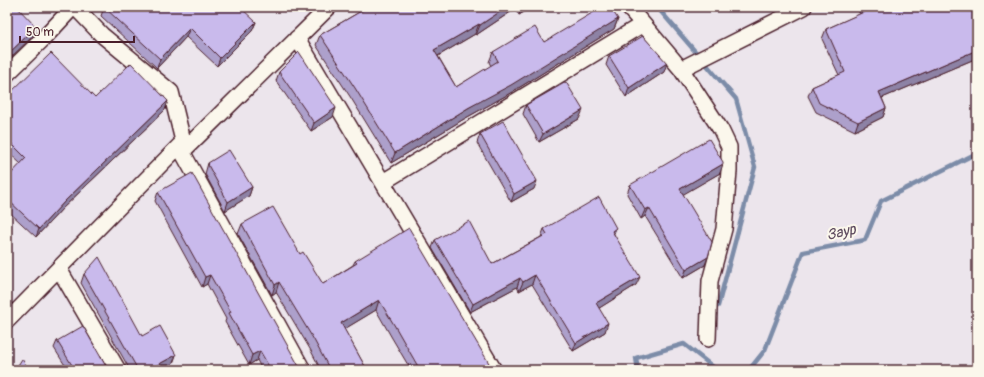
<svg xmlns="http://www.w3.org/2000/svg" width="984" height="377" font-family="Pangolin,sans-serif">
<rect width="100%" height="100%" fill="#ece5ec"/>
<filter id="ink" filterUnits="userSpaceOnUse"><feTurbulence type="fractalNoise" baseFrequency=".025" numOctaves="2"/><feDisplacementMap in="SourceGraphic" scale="8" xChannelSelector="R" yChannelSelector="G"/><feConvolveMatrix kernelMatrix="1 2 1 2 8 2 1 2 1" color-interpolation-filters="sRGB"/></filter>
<g filter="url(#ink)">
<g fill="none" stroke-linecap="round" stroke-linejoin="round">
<path stroke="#7c8ca8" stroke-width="4.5" d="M657,7l79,92 19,68 -37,139
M638,370l-2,-12 48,-14 33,26
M749,370l16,-20 38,-98 62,-12 16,-39 96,-48"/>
<g stroke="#4a1f2b" stroke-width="18">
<path id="minor" d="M75,7l27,28 69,57 14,57
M628,7l15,17 38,45 40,61 8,17v24l-5,58 -14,52 -2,58
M297,38l197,332
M681,69l123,-62
M7,74l37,-36 29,-31
M179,146l124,224
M383,182l260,-158
M59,269l59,101
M7,321l172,-175 6,3 144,-142"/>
</g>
<use href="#minor" stroke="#fbf7ec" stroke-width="15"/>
</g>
<path fill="#ada0cb" stroke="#4a1f2b" d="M104,7l152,15 -4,9 -35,35 -31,-29 -29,31 -56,-52z
M368,7h164l-13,8 -4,-6 -39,26 -1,-1 -37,22 18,31 35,-21 -2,-4 4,-10 51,-10 74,-23 -4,10 -107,66 -43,24 -73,44 -40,-65 -35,-53 4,-10z
M856,7h121v51l-95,40 4,10 -3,9 -28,14 -39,-19 -8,-16 4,-9 27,-12 -17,-36 4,-10 34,-15z
M609,56l55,16 -38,25 -20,-32z
M279,72l54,45 -22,14 -35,-50z
M7,96l88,2 70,12 -103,99 -26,28 -29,-27v-32l14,-14 -14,-13z
M526,105l53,14 -40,23 -16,-28z
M480,134l54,55 -23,13 -34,-59z
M208,163l44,24 -3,9 -24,15 -20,-37z
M720,173l-37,21 22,71 -22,13 -38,-62 -4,3 -14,-25 3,-9z
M158,192l143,178h-39l-5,-10 -8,5 -24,-43 1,-3 -19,-35 -5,3 -47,-86z
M242,224l58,30 23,30 30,-19 2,-4 139,107 5,2h-88l-19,-32 -16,-28 -32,19 23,41h-46l-11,-21 -34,-57 -4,3 -34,-61z
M544,229l70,5 22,51 -37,23 6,24 -32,19 -41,-67 -13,7 -2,-4 -47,25 -38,-64 3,-8 57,24 49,-27z
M84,274l58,62 34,19 -3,8 -12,7h-31l-49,-87z
M57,341l51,29h-40l-14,-22z"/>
<path fill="#8d82a5" stroke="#4a1f2b" d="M507,7h9l-1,2 -39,26 4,-10z
M522,7h10l-13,8z
M618,19l-4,10 -107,66 -43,24 -73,44 4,-10 73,-45z
M256,22l-4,9 -35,35 3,-8z
M479,24l-4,10 -44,26 3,-10z
M36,27l-3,9 -26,25v-6z
M190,28l-4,9 -29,31 3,-9z
M977,50v8l-102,43 4,-9z
M667,63l-3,9 -38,25 3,-9z
M168,101l-3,9 -103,99 -26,28 3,-8 26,-28z
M336,108l-3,9 -22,14 3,-8z
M886,108l-3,9 -28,14 3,-9z
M583,110l-4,9 -40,23 4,-8z
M723,164l-3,9 -43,25 3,-9z
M537,181l-3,8 -23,13 3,-8z
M252,187l-3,9 -24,15 3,-9z
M649,208l-4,8 -4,3 4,-9z
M616,228l-3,8 -1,-5z
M708,257l-3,8 -22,13 3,-8z
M210,275l-3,9 -5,3 3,-10z
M535,275l-3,9 -13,7 4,-9z
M640,277l-4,8 -43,27 3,-9z
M520,278l-3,9 -47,25 3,-8z
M279,282l-3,10 -4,3 3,-10z
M379,300l-3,10 -38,23 3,-10z
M608,323l-3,9 -32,19 3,-8z
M260,351l-3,9 -8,5 3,-10z
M176,355l-3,8 -12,7h-13z"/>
<path fill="#c9baec" stroke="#4a1f2b" d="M7,7h10l19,20 -29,28z
M104,7h136l16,15 -36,36 -30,-30 -30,31z
M368,7h139l-27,18 -1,-1 -45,26 22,37 42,-26 -5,-9 42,-25 9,15 58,-35h8l8,12 -107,66 -43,23 -73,45 -40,-65 -35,-53z
M864,7h113v43l-98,42 7,16 -28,14 -39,-19 -7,-16 33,-15 -19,-43 40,-18z
M643,36l24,27 -38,25 -20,-32z
M299,52l37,56 -22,15 -35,-51z
M51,53l44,45 36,-35 37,38 -103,100 -26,28 -32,-30v-21l19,-20 -19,-19v-43z
M566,82l17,28 -40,24 -17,-29z
M503,121l34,60 -23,13 -34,-60z
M709,139l14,23v2l-43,25 32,53 -4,15 -22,13 -37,-62 -4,2 -15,-25z
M229,150l23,37 -24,15 -20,-37 1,-1 -1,-1z
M192,173l109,197h-30l-11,-19 -8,4 -23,-42 2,-1 -21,-37 -5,2 -47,-85z
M599,197l17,31 -4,3 28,46 -44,26 12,20 -32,20 -41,-68 -12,7 -3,-4 -47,26 -38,-64 34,-19 23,43 55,-30 -3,-5z
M273,207l27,47 3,-2 20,32 34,-21 -2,-2 54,-33 81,137 4,3 4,1 1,1h-79l-24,-42 -17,-28 -38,23 26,47h-37l-16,-30 -35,-58 -4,3 -33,-61z
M99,257l43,79 18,-10 16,29 -28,15h-10l-54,-96z
M83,326l16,28 9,16h-33l-18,-29z
M22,359l7,11h-14z"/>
</g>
<g text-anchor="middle" stroke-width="4" stroke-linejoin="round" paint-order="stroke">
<g font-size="15" font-style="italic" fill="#5f4c5f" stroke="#fbf7ec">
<text transform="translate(841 232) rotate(-12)" y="5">Заур</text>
</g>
</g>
<rect width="984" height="377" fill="none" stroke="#fbf7ec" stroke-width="24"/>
<rect x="12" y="12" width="960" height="353" fill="none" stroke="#4a1f2b" stroke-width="1.5" filter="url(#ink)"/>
<path d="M20 36v6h114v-6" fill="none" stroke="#4a1f2b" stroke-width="2"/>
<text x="26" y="36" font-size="12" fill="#4a1f2b" stroke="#fbf7ec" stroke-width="3" paint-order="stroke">50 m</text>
</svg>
